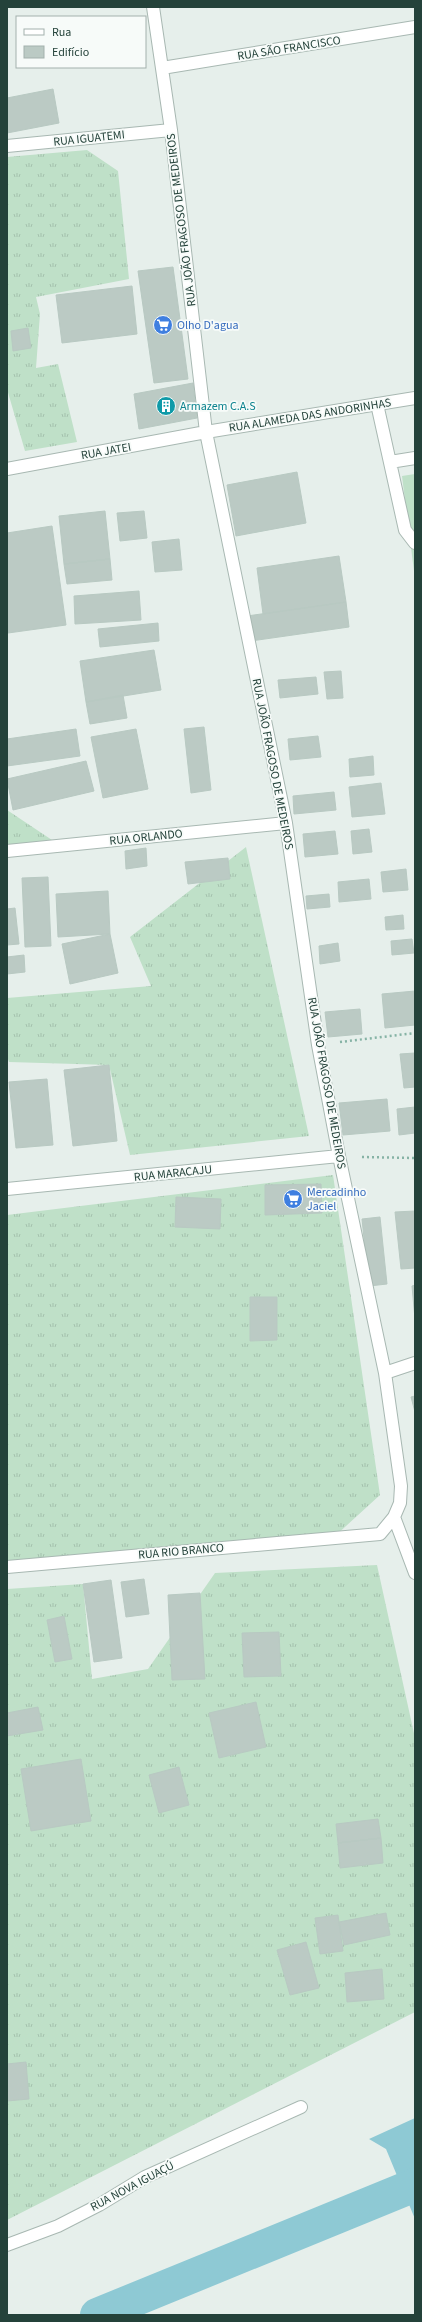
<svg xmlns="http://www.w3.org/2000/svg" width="422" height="2322" font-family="'Source Sans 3',sans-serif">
<defs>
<pattern id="grass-tufts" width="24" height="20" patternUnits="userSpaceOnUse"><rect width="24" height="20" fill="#bfe0c8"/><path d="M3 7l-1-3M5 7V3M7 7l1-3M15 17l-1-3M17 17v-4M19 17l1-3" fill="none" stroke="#a4c1ad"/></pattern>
</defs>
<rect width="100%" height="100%" fill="#e6efeb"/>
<path fill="url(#grass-tufts)" d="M87,150l31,21 11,108 -93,18 4,17 -4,54 22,-4 19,78 -52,9 -18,-62v-232z
M7,810l54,36 -54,3z
M246,847l63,289 -179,19 -21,-90 -100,-3 -2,-6v-58l144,-12 -21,-49z
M333,1175l47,320 -46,42 -327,24v-346z
M377,1565l38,173v274l-408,208v-631l76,-5 9,95 56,-10 67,-96z"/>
<path fill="#bfe0c8" d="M415,474v105l-13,-103z"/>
<path fill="#8ec9d4" d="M415,2118v101l-29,-70 -17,-10z"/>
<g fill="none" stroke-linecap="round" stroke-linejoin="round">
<path stroke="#8ec9d4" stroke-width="34" d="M97,2315l318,-130"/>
</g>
<path fill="#bbcac4" stroke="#b8c9c2" d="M53,89l6,34 -52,10v-35z
M173,267l15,112 -34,4 -16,-112z
M132,286l5,48 -75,9 -6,-48z
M28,328l3,20 -18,3 -2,-20z
M193,383l4,35 -58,11 -5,-35z
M297,472l9,51 -70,13 -9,-51z
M105,511l5,48 -46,5 -5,-48z
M144,511l3,27 -27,3 -3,-28z
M52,526l14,99 -58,8 -1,-100z
M179,539l3,31 -27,2 -3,-30z
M339,556l7,46 -83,12 -6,-46z
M110,559l2,21 -45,4 -3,-20z
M139,591l2,29 -66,4 -1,-28z
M346,602l3,25 -98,14 -4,-25z
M158,623l1,18 -59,6 -2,-18z
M154,650l7,40 -75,12 -6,-41z
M341,671l2,27 -16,1 -3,-27z
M316,677l2,17 -38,4 -2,-18z
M123,695l4,23 -37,6 -4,-22z
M204,727l7,63 -20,3 -7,-64z
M76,729l4,27 -73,10v-27z
M136,729l12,60 -45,9 -12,-61z
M318,736l3,21 -31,3 -2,-21z
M373,756l1,19 -24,2 -1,-18z
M86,761l8,30 -81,19 -6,-31z
M381,783l4,31 -33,3 -3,-30z
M334,792l2,18 -42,4 -1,-18z
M369,829l3,23 -19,2 -2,-23z
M335,831l3,23 -33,3 -2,-23z
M146,848l1,18 -21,3 -1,-18z
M228,858l2,21 -42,5 -3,-22z
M406,869l2,21 -25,2 -2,-20z
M48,877l3,69 -26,1 -3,-69z
M369,879l2,20 -32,3 -1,-20z
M108,891l2,43 -52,3 -2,-43z
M329,894l1,13 -23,2 -1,-13z
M15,908l4,36 -12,1v-36z
M403,915l1,14 -18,1 -1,-13z
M110,934l8,39 -48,11 -8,-40z
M412,939l2,14 -22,2 -1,-14z
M338,943l2,18 -20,3 -1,-18z
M24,955l1,17 -18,2v-17z
M415,991v34l-30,3 -3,-34z
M360,1009l2,25 -34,3 -3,-25z
M415,1053v34l-11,1 -4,-34z
M109,1065l8,76 -44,5 -9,-76z
M47,1079l6,66 -37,3 -7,-66z
M387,1099l3,32 -47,4 -4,-32z
M415,1107v26l-16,2 -2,-26z
M321,1184l1,29 -57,2v-30z
M176,1197l45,2 -1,30 -45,-2z
M415,1211v57l-14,1 -6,-57z
M380,1217l7,67 -18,2 -7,-67z
M415,1285v34l-3,-33z
M250,1297h27v43l-27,1z
M415,1396v16l-4,-15z
M144,1579l5,35 -23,3 -5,-35z
M111,1580l11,78 -28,4 -11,-78z
M200,1593l5,86 -33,1 -4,-85z
M64,1616l8,43 -17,3 -8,-42z
M279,1632l2,44 -37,1 -2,-44z
M256,1702l10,45 -47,11 -10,-45z
M38,1707l5,23 -36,6v-23z
M81,1759l10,62 -60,10 -10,-62z
M179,1767l10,38 -30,8 -10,-38z
M378,1819l3,19 -43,5 -2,-19z
M381,1838l2,25 -43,5 -2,-25z
M386,1913l4,22 -46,10 -5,-23z
M338,1915l5,36 -23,3 -5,-36z
M306,1942l13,46 -29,7 -13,-45z
M382,1969l2,30 -37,3 -2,-29z
M26,2062l3,37 -22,2v-37z"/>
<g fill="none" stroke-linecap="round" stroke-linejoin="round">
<g stroke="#a8b8b2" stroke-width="14">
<path id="lane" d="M377,404l28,126 10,13
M390,462l25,-4"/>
</g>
<g stroke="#a8b8b2" stroke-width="14">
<path id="street" d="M162,68l253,-41
M7,146l164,-16
M7,469l199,-37 209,-34
M7,851l279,-28
M7,1189l332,-33
M385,1373l30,-10
M394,1517l21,56
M7,1567l373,-33 14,-17 6,-14 1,-17 -16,-113 -46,-217 -21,-111 -32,-222 -80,-391 -35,-302 -18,-123
M7,2245l51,-19 41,-21 46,-28 156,-70"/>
</g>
<path stroke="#86b3a5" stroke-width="2.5" stroke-dasharray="2 3" stroke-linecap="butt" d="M340,1042l75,-9
M362,1157l53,1"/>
<use href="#lane" stroke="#fff" stroke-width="12"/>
<use href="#street" stroke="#fff" stroke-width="12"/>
</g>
<defs>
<g id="supermarket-disc" transform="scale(1)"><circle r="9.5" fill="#3f7fe0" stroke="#f7fbf9"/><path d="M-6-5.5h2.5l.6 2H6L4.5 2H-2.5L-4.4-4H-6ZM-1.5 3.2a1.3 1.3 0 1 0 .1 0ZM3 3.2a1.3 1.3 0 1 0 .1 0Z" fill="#fff"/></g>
<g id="building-disc" transform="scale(1)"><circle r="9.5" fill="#0f9aa8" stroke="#f7fbf9"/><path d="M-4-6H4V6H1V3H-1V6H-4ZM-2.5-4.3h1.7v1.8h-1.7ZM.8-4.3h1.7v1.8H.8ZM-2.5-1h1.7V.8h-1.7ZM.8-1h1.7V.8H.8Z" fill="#fff"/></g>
</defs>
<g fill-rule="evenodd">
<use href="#supermarket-disc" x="163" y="325"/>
<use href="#building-disc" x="166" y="406"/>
<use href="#supermarket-disc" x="293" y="1199"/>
</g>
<g text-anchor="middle" stroke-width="3.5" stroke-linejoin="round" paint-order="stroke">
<g font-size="12" fill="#24423a" stroke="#f7fbf9">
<text transform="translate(289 48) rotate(-9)" y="4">RUA SÃO FRANCISCO</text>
<text transform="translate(89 138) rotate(-6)" y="4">RUA IGUATEMI</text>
<text transform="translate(181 220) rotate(-97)" y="4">RUA JOÃO FRAGOSO DE MEDEIROS</text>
<text transform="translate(310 415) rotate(-9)" y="4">RUA ALAMEDA DAS ANDORINHAS</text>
<text transform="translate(106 451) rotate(-10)" y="4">RUA JATEI</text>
<text transform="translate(273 764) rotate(79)" y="4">RUA JOÃO FRAGOSO DE MEDEIROS</text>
<text transform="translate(146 837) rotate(-6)" y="4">RUA ORLANDO</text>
<text transform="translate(327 1083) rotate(80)" y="4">RUA JOÃO FRAGOSO DE MEDEIROS</text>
<text transform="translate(173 1173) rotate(-6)" y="4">RUA MARACAJU</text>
<text transform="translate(181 1551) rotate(-5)" y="4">RUA RIO BRANCO</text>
<text transform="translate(132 2186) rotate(-28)" y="4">RUA NOVA IGUAÇÚ</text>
</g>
<g font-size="12" fill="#366cbe" stroke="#f7fbf9" text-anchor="start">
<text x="177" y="329">Olho D'agua</text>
<text x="307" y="1196">Mercadinho<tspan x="307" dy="14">Jaciel</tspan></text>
</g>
<g font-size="12" fill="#0d838f" stroke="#f7fbf9" text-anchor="start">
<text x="180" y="410">Armazem C.A.S</text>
</g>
</g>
<rect width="422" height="2322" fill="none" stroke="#24423a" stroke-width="16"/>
<rect x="16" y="16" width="130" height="52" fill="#f7fbf9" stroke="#a3b1ad"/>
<rect x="24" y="29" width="20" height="6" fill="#ffffff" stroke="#a3b1ad"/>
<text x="52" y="36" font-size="12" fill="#24423a">Rua</text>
<rect x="24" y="46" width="20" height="12" fill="#bbcac4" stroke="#a3b1ad"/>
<text x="52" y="56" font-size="12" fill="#24423a">Edifício</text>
</svg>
